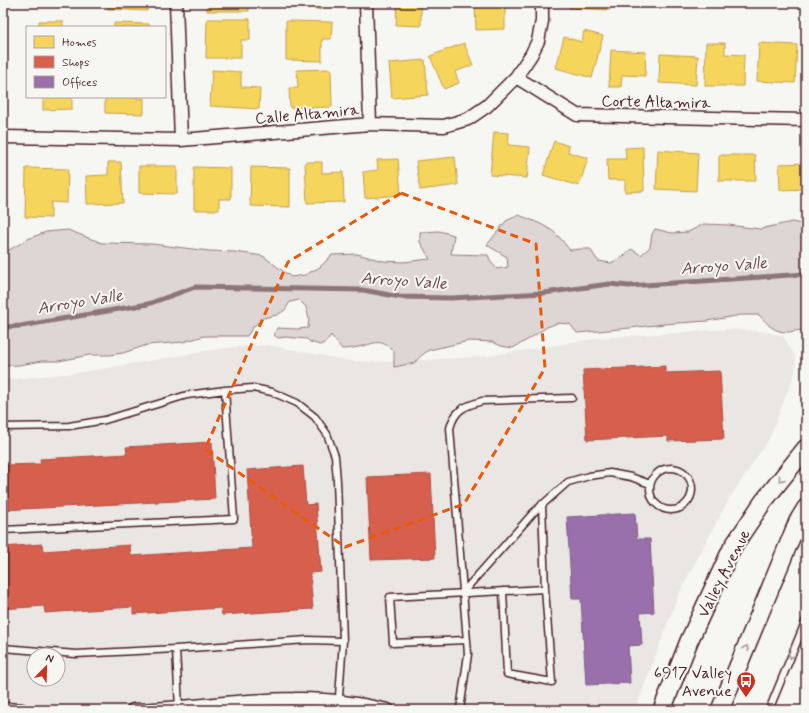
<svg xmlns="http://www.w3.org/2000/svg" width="809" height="713" font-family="Mynerve,sans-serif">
<rect width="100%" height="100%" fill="#f6f6f2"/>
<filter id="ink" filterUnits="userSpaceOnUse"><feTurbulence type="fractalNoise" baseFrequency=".025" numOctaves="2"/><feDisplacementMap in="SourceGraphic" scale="8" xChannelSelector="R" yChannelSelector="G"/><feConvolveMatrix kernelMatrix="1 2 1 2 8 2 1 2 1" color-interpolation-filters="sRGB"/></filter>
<g filter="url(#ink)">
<path fill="#e9e6e3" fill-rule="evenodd" d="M732,329l35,3 16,4 12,20 1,13 -27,70 -39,58 -51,96 -44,117h-632v-331h11l70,-7 141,-24 43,-3 81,16 44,1 97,-6 109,-18zM34,655h24v24h-24z"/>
<path fill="#ddd6d5" stroke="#947a80" d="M519,215c14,6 31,11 41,23 4,4 5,7 10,12l11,-1h9l8,12 13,2 13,-7 7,-7 10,6 9,-8 2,-13 3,-5 17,4 16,-1 16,-8 24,1 32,4 32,-7 14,3v106c-7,-2 -12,1 -19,1 -14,0 -19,-8 -28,-17h-18l-34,6 -43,3 -34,4 -53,5 -7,-9 -12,-1 -11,4 -18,12 -16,9 -12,-2 -8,-4 -24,-1 -40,9 -7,5 -8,8 -20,4v-16c-15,-14 -19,-7 -36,-4 -5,1 -11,2 -16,2l-11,-14 -5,7 -6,3 -10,-3 -3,-3 -21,-2 -8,1 -4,-3 3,-7 20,1 11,-1 1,-9 -3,-12 -7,-7 -9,2 -5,8 -8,5 -14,3 -10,9 -6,9h-43l-21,6 -36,3 -24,8 -14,2h-20l-30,6h-17l-23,4 -16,1v-114l6,-2 21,-12 16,-6 22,-2 34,13 50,1 57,7 26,1 28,4 28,21 14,-2 15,-8 12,-12 25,-1 26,7 20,1 27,-3 -10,-17v-10l19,-1 15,4 -3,19 37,1 3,7 6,7 11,-2 -1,-10 -20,-12 19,-24z"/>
<path fill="#f6d55c" stroke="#c29e4d" d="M27,3h34l-1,3 -33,-1z
M108,3h40l-1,8 -39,-2z
M207,3h42v8h-42z
M303,3h20l-3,7z
M397,3h24v23l-25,-1z
M475,3h30v26l-29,1z
M570,3h40v7l-41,-2z
M207,19h43v21h-9v18h-35z
M39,21h24v6h-24z
M286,21l46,1 -1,17h-9v22l-36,-1z
M114,23l35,1v3h-35z
M584,31l19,5 -11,42 -36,-10 8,-31 18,5z
M464,43l9,22 -18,7 4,11 -15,6 -14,-33z
M706,43h19v11l19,1 -1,31h-38z
M759,43l38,2 -2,38 -38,-2z
M611,50l35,2 -1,24 -23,-1 -1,12h-12z
M660,54l38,2 -2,29 -37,-2z
M425,60l3,35 -36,3 -3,-35z
M331,69l1,38 -42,1 -1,-20h9l-1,-18z
M212,70l29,2v15l19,1 -1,21 -49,-3z
M43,97h29v12l-29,1z
M105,97h32v2l7,-1v16l-39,-1z
M494,132l15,1 -1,12 22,2 -3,31 -37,-3z
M554,141l15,5 -1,6 20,6 -9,28 -36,-11z
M643,147l1,44 -19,1v-12h-17l-1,-21h19l-1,-11z
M658,150l40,3 -2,38 -40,-2z
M719,155h36l1,26h-37z
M455,157l3,28 -38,5 -4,-29z
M398,159l3,36 -36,3 -2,-26 15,-2 -1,-10z
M108,162h13l2,41 -36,1 -1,-28 22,-1z
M305,162h17v11l21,-1 1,30 -37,1z
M806,163v26l-26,1 -1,-26z
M139,166h38v28l-38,-1z
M194,167l37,1v31h-12v11h-25z
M251,167l39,1v39l-40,-1z
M26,168l42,1 -1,34 -16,-1v16l-26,-1z
M3,169h4l-4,24z"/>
<path fill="#d6604d" stroke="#ac4c43" d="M665,366v7l55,-2 4,68 -56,2v-5l-81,4 -4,-70z
M212,442l3,57 -212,11v-45l38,-1 -1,-5 87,-5 -1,-7z
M303,466l3,39 10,-1 5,68 -11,1 3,36 -91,6 -1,-7 -88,6v-7l-88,6 -1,-7 -41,3v-62l39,-3 1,7 87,-6 1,11 121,-8 -5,-78z
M431,474l4,84 -64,2 -4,-83z"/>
<path fill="#9970ab" stroke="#815885" d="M635,513l2,26h13l4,73 -14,1 2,32 -14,1 2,37 -44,2 -5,-86h-9l-5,-82z"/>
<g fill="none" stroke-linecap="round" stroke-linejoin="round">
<path stroke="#8e747a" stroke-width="5" d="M3,327l18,-1 127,-22 47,-17 168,3 37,7 51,1 93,-5 65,-9 20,2 177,-12"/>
<g stroke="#4a1f2b" stroke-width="9">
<path id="lane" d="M3,427l66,-1 36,-6 82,-25 38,-5 28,-2 19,4 25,11 18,14 12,17 8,22 2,25 6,160 -5,69
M650 489a21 21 0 1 1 42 0a21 21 0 1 1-42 0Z
M3,530l231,-11 -9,-129
M503,591l4,83 45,8 -7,-93 -3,-85
M463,592l71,-80 34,-30 21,-6 21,-3 21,4 19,7
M467,640l-74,3 -3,-46 155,-8
M3,648l73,6 100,-5 132,-9 35,1
M176,649l3,59
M460,710l8,-56 -18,-226c5,-19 15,-22 32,-27l90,-3
M769,710l37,-90"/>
</g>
<g stroke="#4a1f2b" stroke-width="15">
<path id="street" d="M176,3l5,137
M366,3l4,121
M516,77l61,38 229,5
M3,137l178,3 189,-16 74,2 24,-7 19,-13 29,-29 15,-22 7,-14 4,-20v-18
M3,709l19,1
M133,710c31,-1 61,-4 91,-7 24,-2 47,-4 70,-4 32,-1 63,4 94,11"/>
</g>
<g stroke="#4a1f2b" stroke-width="20">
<path id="secondary" d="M662,710l27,-69 43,-93 31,-46 43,-54
M720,710l78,-189 8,-13"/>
</g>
<use href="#lane" stroke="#f6f6f2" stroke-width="6"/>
<use href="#street" stroke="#f6f6f2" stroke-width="12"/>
<use href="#secondary" stroke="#f6f6f2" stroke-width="17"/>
</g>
<defs><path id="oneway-chevron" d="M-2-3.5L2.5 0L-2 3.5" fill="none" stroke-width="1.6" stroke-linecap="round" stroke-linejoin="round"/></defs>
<g stroke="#a99598">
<use href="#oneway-chevron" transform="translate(781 479) rotate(129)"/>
<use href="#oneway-chevron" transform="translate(746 648) rotate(-68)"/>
<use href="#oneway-chevron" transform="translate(791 656) rotate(113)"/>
</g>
</g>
<path fill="none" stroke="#e8590c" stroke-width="3" stroke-dasharray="8 5" stroke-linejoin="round" d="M401,193l135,51 9,124 -81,136 -119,43 -140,-98 83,-187z"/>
<defs>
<g id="bus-pin" transform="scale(1)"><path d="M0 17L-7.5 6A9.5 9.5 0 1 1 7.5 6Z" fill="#c8321e" stroke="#f6f6f2"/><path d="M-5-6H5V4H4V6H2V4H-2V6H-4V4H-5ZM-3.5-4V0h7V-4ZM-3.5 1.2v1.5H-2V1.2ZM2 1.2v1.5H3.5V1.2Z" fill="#fff"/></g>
</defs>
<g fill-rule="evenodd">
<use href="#bus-pin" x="746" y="681"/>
</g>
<g text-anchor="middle" stroke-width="4" stroke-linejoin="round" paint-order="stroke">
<g font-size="16" fill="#4a1f2b" stroke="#f6f6f2">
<text transform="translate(656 101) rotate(1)" y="6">Corte Altamira</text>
<text transform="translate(307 113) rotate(-5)" y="6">Calle Altamira</text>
<text transform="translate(723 573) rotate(-63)" y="6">Valley Avenue</text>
</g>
<g font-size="16" fill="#4a1f2b" stroke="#f6f6f2" text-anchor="end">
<text x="732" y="678">6917 Valley<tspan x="732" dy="18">Avenue</tspan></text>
</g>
<g font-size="17" font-style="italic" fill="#6c4a52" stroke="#f6f6f2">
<text transform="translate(724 265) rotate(-4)" y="6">Arroyo Valle</text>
<text transform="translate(404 280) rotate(4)" y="6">Arroyo Valle</text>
<text transform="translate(80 301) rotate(-9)" y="6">Arroyo Valle</text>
</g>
</g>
<rect width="809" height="713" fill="none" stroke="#f6f6f2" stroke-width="16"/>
<rect x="8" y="8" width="793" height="697" fill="none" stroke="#4a1f2b" stroke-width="1.5" filter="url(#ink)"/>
<rect x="26" y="26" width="140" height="72" fill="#f6f6f2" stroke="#b1a0a2"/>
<rect x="34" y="36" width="20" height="12" fill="#f6d55c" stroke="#b1a0a2"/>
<text x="62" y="46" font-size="12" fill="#4a1f2b">Homes</text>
<rect x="34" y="56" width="20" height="12" fill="#d6604d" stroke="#b1a0a2"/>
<text x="62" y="66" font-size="12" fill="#4a1f2b">Shops</text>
<rect x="34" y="76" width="20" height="12" fill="#9970ab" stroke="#b1a0a2"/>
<text x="62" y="86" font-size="12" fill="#4a1f2b">Offices</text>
<g transform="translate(46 667) rotate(23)"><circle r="19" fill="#f6f6f2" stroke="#b1a0a2"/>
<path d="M0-3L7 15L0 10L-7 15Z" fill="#c8321e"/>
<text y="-6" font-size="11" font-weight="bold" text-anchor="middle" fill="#4a1f2b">N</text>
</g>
</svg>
